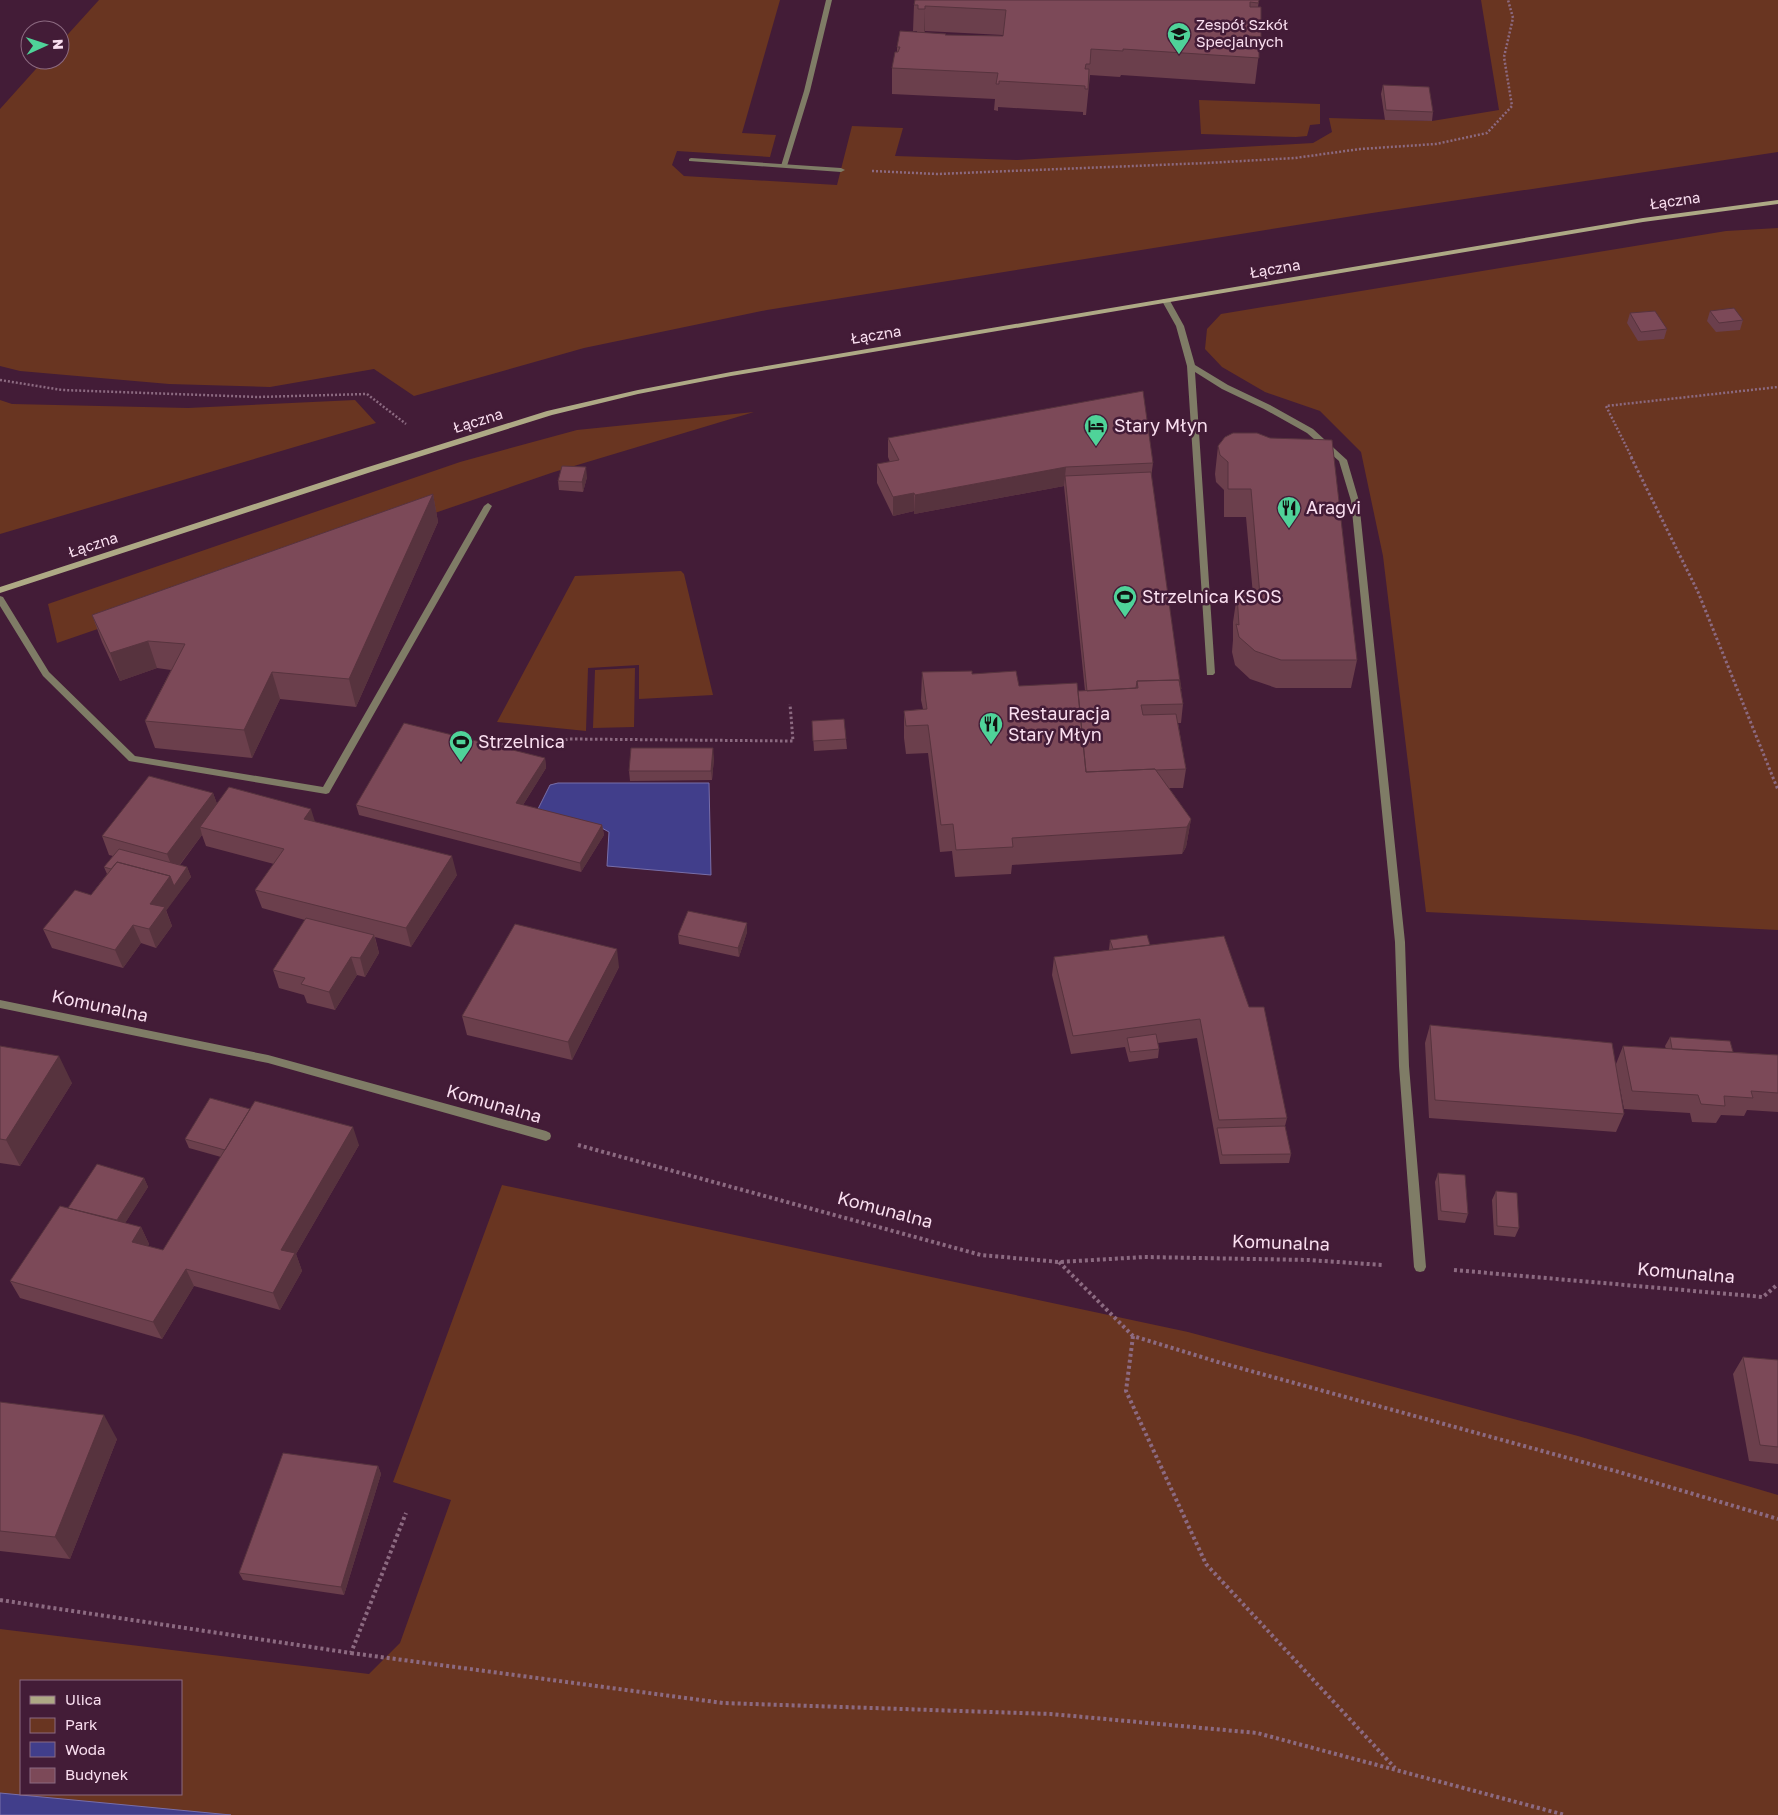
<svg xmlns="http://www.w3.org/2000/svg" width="1778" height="1815" font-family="'Golos Text',sans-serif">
<rect width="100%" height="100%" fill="#431c37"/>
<path fill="#693521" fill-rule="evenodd" d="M99,0h681l-38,133 34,2 -6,22 -93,-6 -5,14 12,11 153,9 15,-59 51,2 -8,28 122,4 296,-17 19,-11 -3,-14 103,3 67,-11 -18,-110h297v152l-406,61 -605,97 -183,38 -170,48 -40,-27 -104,18 -101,-3 -149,-13 -20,-5v-257l44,-49h16v-17z
M1199,100l121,4v20l-10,1 -3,11 -11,1 -95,-3z
M1778,228v702l-352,-18 -43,-356 -22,-104 -41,-41 -55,-19 -43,-25 -17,-18 2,-20 14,-15 505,-83z
M0,400l12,4 176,4 167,-8 21,23 -376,111z
M754,412l-200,60 -497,171 -9,-39 412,-142 117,-32z
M681,571l3,3 29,121 -74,4v-34l-51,3 -2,63 -89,-9 78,-146z
M635,668l-1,59 -41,1 2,-58z
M502,1185l686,147 390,104 200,59v320h-1778v-186l369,45 31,-31 51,-143 -58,-18zM21,1681h160v113h-160z"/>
<path fill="#413e8b" stroke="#786ea9" d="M558,783h151l2,92 -104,-9 2,-34 -9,-5 -62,-18 12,-24z
M0,1793l231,22h-231z"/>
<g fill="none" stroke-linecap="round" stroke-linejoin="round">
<path stroke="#8c6a81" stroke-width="2.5" stroke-dasharray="2 2" stroke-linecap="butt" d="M872,171l65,3 270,-11 88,-5 65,-9 76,-5 51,-11 25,-27 -8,-49 9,-39 -5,-18
M0,380l62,10 196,7 109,-3 39,30
M1632,458l-26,-52 172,-19"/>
<path stroke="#8c6a81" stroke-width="3" stroke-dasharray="2.5 2.5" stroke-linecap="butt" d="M1631,457l67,135 80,198
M486,744l48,3 35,-8 224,2 -3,-37"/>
<path stroke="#8c6a81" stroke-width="4" stroke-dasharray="3 3" stroke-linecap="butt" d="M578,1145l403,110 78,7 85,-5 164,3 75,5
M1059,1262l74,74 85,26 401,110 159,47
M1454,1270l309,27 15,-13
M1133,1336l-7,55 80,173 189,204
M0,1600l351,53 55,-140
M351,1653l372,50 328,11 206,19 308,82"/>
<path fill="#7f7c66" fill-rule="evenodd" d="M691,158l150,10 4,2 -4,2 -152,-11v-2z
M1163,299h6l15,27 11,39 33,20 42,20 43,24 34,31 12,41 46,441 4,124 17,201 -2,4 -4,1 -4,-1 -2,-4 -15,-201 -4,-124 -44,-441 -12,-40 -32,-28 -43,-24 -42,-20 -27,-17 20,301 -2,2h-6l-20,-309 -11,-40 -14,-25z
M488,503l4,3 -163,287 -3,1 -197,-33 -86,-85 -43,-70v-10l3,1 46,75 86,84 188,31 161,-281z"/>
<path fill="#7f7c66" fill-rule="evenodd" d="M826,0h6l-22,91 -23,75 -5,1 -1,-1 23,-75z
M0,1000l268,55 278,76 4,2 1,3 -1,3 -4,2 -278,-78 -268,-55z"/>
<path fill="#aea985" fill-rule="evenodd" d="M1778,200v4l-135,18 -912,154 -93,18 -86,21 -181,57 -371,121v-6l365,-119 182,-57 91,-21 93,-18 912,-154z"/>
</g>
<path fill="#6b3f4c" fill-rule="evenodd" d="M1259,0l-1,7 3,30 -6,47 -134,-9 -1,2 -30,-2 -4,40h-3v-3l-85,-5v4l-4,-1 1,-11 -103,-5v-26l5,-16v-5l20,-15v-1h-4l1,-26zM925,31l78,4v1l-57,-1 -21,-2z
M1383,85l50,27 -1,9 -47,-1 -4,-26z
M1710,311l33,9 -3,10 -24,2 -9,-11z
M1630,313l37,16 -3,10 -26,2 -11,-18z
M1225,437l132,223 -6,28h-75l-26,-9 -15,-14 -3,-13 1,-12v-18l4,-27h16l-7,-78h-22v-27l-8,-8 -1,-8 3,-28z
M888,438l265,25 -2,15 32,226 -2,19h-3l8,46 -3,19h-14l22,31 -5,28 -4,7 -170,11 -1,9 -56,3 -3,-26 -12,1 -12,-99 -22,1 -2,-16v-27l19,-2 -2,-9 1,-28 50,2 47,12 59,5h7l-21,-205 -150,28v-3l-21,5 -16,-33v-19l13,-2 -2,-5z
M587,477l-4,15 -24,-2 -1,-9z
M433,494l5,28 -82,185 -76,-8 -28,59 -97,-10 -10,-27 26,-51 -14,-2 -37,13 -18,-39 -10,-27z
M812,721l34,18 1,10 -33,2z
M545,758l1,10 -23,37 79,20 2,10 -23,37 -222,-57 -3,-10z
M714,758l-2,22 -82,1 -1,-10z
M213,793l4,11 98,18 142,53 -46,72 -36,-10 4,16 -14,24 -8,-2 -22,35 -28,-7 -3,-8 -25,-7 -6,-18 32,-50 -43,-12 -7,-18 19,-26 -68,-18 -4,-11 -22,30 7,2 4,10 -25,33 6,16 -16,22 -15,-5 -18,25 -71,-20 -9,-19 48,-34 16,-21 -3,-7 9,-11 -4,-1 -7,-19z
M747,923v9l-8,25 -60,-13 -1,-9z
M1110,940l40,5 137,173 -2,8 6,28 -2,9 -69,1 -23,-126 -39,5 1,6 -1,9 -29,4 -4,-15 -54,7 -19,-79 2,-18 55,-7z
M619,967l-47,93 -105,-25 -5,-19z
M1430,1025l186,39 7,-18 43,3 -1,-3 5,-9 63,15 45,3v57l-31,-2 -3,6 -23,-1 -5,8 -24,-1 -2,-9 -66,-4 -6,-31 6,36 -8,18 -187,-14 -4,-75z
M0,1046l72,37 -52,83 -20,-3z
M185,1139l174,6 -63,109 6,17 -22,39 -86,-24 -32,53 -142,-41 -10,-17 58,-73 76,-30 4,9 -23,36 16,4 8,17 -1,2 15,4 58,-93 -32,-9z
M1438,1173l30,41 -3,9 -27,-3 -3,-38z
M1496,1191l23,37 -4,9 -21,-2 -2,-35z
M1743,1357l35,3v104l-29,-3 -16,-87z
M0,1402l117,37 -47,120 -70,-8z
M378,1466l3,8 -37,121 -101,-15 -4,-7z"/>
<path fill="#57333e" d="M925,6v25l-1,4 1,-26z
M586,467l1,10 -4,15 -1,-10z
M1066,467l-2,19 -150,28 1,-19z
M914,493v18l-21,5v-19z
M433,494l5,28 -82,185 -7,-28z
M148,641l9,27 -37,13 -10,-28z
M272,672l8,27 -28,59 -8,-28z
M713,748l1,10 -2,22 -1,-9z
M545,758l1,10 -28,45 -2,-10z
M213,793l7,19 -20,15 2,8 -28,37 -7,-18z
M311,809l6,19 -13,-9z
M1191,819l-5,28 -4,7 5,-27z
M602,825l2,10 -23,37 -1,-9z
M452,856l5,19 -46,72 -5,-19z
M187,867l4,10 -25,34 6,15 -16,22 -7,-19 1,-25 20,-28z
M747,923v9l-8,25 -1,-9z
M133,925l8,18 -18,25 -8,-18z
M374,935l5,18 -14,24 -5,-19z
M617,949l2,18 -47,93 -4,-18z
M351,957l6,18 -22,35 -6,-18z
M59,1056l13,27 -52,83 -14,-26z
M353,1127l6,18 -63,109 6,17 -22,39 -7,-17 8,-43z
M144,1178l4,9 -31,49 -4,-9z
M141,1227l8,17 -8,15 -9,-17z
M186,1269l8,17 -32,53 -9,-17z
M104,1415l13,24 -47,120 -15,-22z
M378,1466l3,8 -37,121 -3,-8z"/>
<path fill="#7c4958" stroke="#57333e" d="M915,0h344l-1,3 -8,-1v5h11v30l-12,-1 1,5 9,1v16l-136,-9v2l-32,-2 -1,15h-4l-1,5h4l-1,20h-3v-3l-86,-5v3h-3l2,-11 -106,-5 3,-16h3l2,-5h-3l3,-16 46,3 -1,1 58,1 3,-26 -81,-4v3h-7v-4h-4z
M1383,85l46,2 4,25 -47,-2z
M1734,308l9,12 -24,3 -9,-12z
M1655,311l12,18 -26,3 -11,-19z
M1143,391l10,72 -87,4 -151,28 -1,-2 -21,4 -16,-33 22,-4 -11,-22z
M1233,433h24l13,5 62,2 25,220h-76l-26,-9 -16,-14 -3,-13 3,1 -2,-30 23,1 -9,-107h-23v-27l-8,-7 -2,-9 7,-9z
M562,466l24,1 -4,15 -24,-1z
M1151,472l30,217 -2,-9 -42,1 -1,7 -49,3 -22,-215z
M433,494l-84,185 -77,-7 -28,58 -99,-9 40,-77 -37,-3 -38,12 -18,-38z
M972,671v3l44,-3 3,15 58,-3 9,89 69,-3 36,50 -4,8 -175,11 1,9 -57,3 -3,-26 -12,1 -13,-100 -22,1 -2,-15 23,-2 -5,-37z
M1179,680l4,24 -42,1 2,10 33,-1 10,55 -30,1 -1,-1 -69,3 -8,-81 60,-3 -1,-7z
M844,719l2,20 -33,2 -1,-20z
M404,723l141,35 -29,45 86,22 -22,38 -224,-58z
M631,748h82l-2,23h-82z
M149,776l64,17 -46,61 -65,-18z
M229,787l82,22 -7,10 148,37 -46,72 -151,-38 29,-41 -84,-22z
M119,849l68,18 -13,19 -4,-10 -53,-14 -6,7 -7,-2z
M117,862l53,14 -20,28 15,3 -16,22 -16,-4 -18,25 -72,-21 32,-39 16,5z
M688,911l59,12 -9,25 -60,-13z
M306,918l68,17 -14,23 -9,-1 -22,35 -28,-8 4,-6 -32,-8z
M515,924l102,25 -49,93 -106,-26z
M1147,935l3,10 -37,4 -3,-9z
M1224,936l25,71h15l23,111 -68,2 -19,-101 -127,17 -19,-79z
M1430,1025l182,18 12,71 -189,-14z
M1156,1034l3,15 -29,3 -3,-14z
M1670,1037l60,4 3,11 -61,-3z
M0,1046l59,10 -53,84 -6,-1z
M1623,1046l155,9v38l-27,-2 2,7 -29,-2 1,10 -24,-2 -3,-9 -66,-4z
M210,1098l40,11 -25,41 -40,-11z
M255,1101l98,26 -72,123 14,3 -22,40 -87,-24 -33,53 -143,-41 50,-75 81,21 -9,15 31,8z
M1285,1126l6,28 -69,1 -5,-27z
M97,1164l47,14 -27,42 -49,-12z
M1438,1173l27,2 3,39 -27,-3z
M1496,1191l21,2 2,35 -22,-2z
M1743,1357l35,3v87l-18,-2z
M0,1402l104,13 -49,122 -55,-6z
M283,1453l95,13 -37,121 -102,-14z"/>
<defs>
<g id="school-pin" transform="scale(1.25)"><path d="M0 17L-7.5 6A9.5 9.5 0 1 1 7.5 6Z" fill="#4fd399" stroke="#431c37"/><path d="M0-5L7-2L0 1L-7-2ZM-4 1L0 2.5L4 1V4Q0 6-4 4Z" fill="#111"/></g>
<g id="hotel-pin" transform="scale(1.25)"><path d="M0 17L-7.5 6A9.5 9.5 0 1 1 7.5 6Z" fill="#4fd399" stroke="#431c37"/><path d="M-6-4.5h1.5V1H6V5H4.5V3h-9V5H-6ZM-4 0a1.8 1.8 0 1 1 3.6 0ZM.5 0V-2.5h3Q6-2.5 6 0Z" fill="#111"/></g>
<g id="restaurant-pin" transform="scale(1.25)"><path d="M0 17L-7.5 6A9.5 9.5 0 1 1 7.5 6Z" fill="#4fd399" stroke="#431c37"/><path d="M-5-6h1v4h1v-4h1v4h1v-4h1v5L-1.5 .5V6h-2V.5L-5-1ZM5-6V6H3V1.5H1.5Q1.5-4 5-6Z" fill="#111"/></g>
<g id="stadium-pin" transform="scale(1.25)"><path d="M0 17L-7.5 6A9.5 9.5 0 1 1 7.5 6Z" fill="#4fd399" stroke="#431c37"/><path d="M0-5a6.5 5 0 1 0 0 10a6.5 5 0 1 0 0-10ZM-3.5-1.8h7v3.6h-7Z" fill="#111"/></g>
</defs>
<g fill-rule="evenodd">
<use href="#school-pin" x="1179" y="34"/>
<use href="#hotel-pin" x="1096" y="426"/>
<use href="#restaurant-pin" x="1289" y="508"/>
<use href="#stadium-pin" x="1125" y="597"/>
<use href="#restaurant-pin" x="991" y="724"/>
<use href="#stadium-pin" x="461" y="742"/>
</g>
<g text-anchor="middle" stroke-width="5" stroke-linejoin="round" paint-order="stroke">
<g font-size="15" fill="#fadff0" stroke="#431c37" text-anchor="start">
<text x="1196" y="30">Zespół Szkół<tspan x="1196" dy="17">Specjalnych</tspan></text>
</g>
<g font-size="15" fill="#fadff0" stroke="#431c37">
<text transform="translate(1675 201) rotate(-8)" y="5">Łączna</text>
<text transform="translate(1275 269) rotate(-10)" y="5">Łączna</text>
<text transform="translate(876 335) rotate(-9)" y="5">Łączna</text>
<text transform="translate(478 421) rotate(-17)" y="5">Łączna</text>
<text transform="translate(93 545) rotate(-18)" y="5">Łączna</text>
</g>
<g font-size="18" fill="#fadff0" stroke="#431c37" text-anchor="start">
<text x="1114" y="432">Stary Młyn</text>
<text x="1306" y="514">Aragvi</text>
<text x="1142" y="603">Strzelnica KSOS</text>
<text x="1008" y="720">Restauracja<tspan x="1008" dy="21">Stary Młyn</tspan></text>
<text x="478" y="748">Strzelnica</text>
</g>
<g font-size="18" fill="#fadff0" stroke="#431c37">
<text transform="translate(100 1006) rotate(12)" y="6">Komunalna</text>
<text transform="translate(494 1104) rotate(16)" y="6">Komunalna</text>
<text transform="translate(885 1210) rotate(15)" y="6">Komunalna</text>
<text transform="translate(1281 1243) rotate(2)" y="6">Komunalna</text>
<text transform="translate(1686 1273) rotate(5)" y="6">Komunalna</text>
</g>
</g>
<rect x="20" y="1680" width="162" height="115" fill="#431c37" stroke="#8c6a81"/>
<rect x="30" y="1696" width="25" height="8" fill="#aea985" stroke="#8c6a81"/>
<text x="65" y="1705" font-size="15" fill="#fadff0">Ulica</text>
<rect x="30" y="1718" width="25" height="15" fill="#693521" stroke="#8c6a81"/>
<text x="65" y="1730" font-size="15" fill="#fadff0">Park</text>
<rect x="30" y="1742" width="25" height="15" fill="#413e8b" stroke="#8c6a81"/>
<text x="65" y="1755" font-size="15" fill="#fadff0">Woda</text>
<rect x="30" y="1768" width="25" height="15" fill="#7c4958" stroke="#8c6a81"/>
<text x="65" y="1780" font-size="15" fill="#fadff0">Budynek</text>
<g transform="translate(45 45) rotate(87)"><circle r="24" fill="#431c37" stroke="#8c6a81"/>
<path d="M0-4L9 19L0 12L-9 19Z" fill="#4fd399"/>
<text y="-8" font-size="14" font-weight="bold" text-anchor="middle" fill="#fadff0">N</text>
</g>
</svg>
